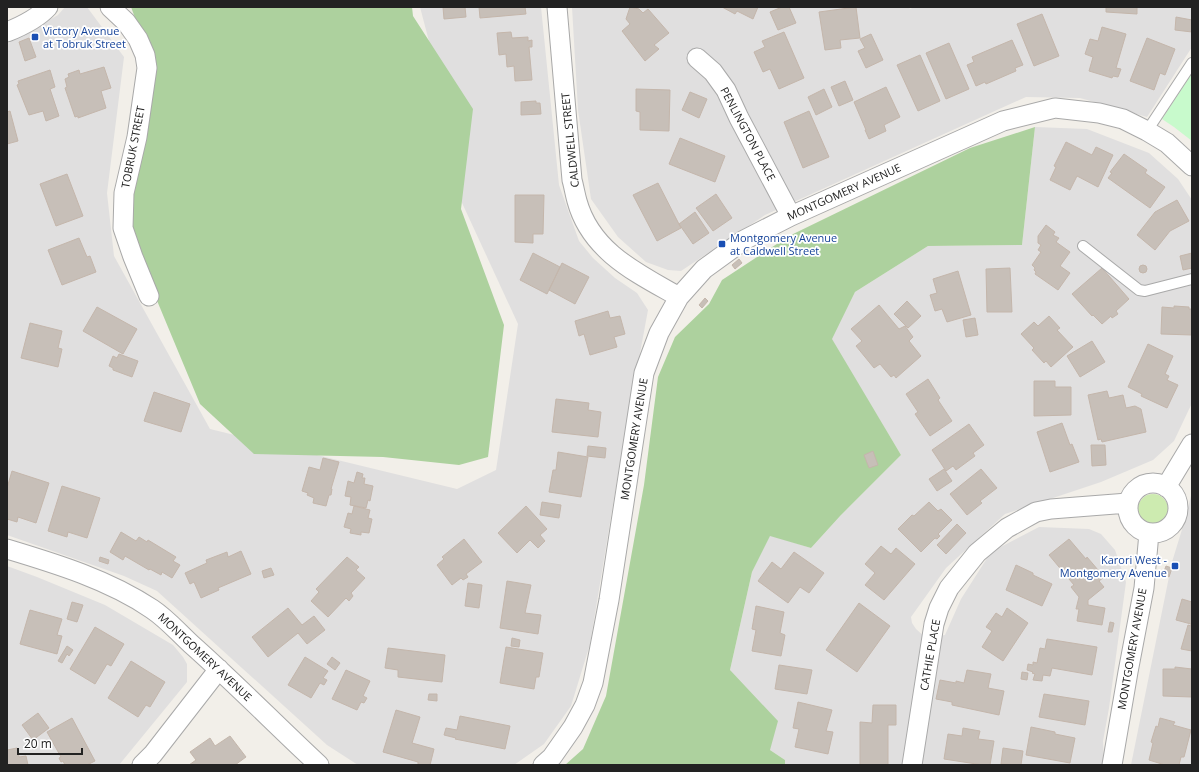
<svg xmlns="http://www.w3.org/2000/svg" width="1199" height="772" font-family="'Open Sans',sans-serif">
<rect width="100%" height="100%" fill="#f2efe9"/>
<path fill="#e0dfdf" d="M65,7h22l37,50 -17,136 7,63 96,173 247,60 39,-19 22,-146 -67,-145 -9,-88 -22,-84h121l18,178 20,56 14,17 22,20 22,15 11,17 -26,140 -32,194 -19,62 -27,38 -30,21h-156l-31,-20 -170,-154 -33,-15 -117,-41v-491l51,-29z
M572,7h337l1,2 4,-2h278v40l-45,70 -67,-19 -54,-1 -261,118 -84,56 -13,-1 -22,-8 -28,-25 -27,-38 -13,-89z
M1035,127l52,2 62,24 29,26 14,21v203l-18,38 -21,19 -52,22 -96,32 -59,54 -35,49 1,6 4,6 10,9 19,-3 16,-36 30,-47 48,-25 50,2 12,5 14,16 11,32 -17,126 -6,33 1,24h-319v-5l-15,-10 -40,-80 22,-98 18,-37 41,13 30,-33 60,-60 -70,-116 24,-47 73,-46 94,-1z
M1192,492v273h-61l41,-203 12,-39z
M7,566l30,11 68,28 68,40 10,12 4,7v18l-68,83h-112z"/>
<path fill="#cdebb0" d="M1138 509a15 15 0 1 1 30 0a15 15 0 1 1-30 0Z"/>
<path fill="#add19e" d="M131,7h281l1,9 60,93 -12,100 43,116 -16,132 -29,8 -76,-8 -129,-3 -54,-50 -47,-113 -36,-71 37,-151z
M1035,127l-13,118 -94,1 -73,46 -23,47 69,116 -60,60 -30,33 -41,-12 -18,36 -22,98 48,51 -8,29 15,10v5h-220l18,-16 23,-53 38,-211 14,-108 17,-40 34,-33 13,-24 67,-44 181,-88z"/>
<path fill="#c8facc" d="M1192,73v68l-18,-14 -12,-8z"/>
<path fill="#c7bfb8" stroke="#c4b6ab" d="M443,7h22l1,10 -22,2z
M479,7h46l1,7 -46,4z
M630,7l9,2 4,4 5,-4 21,24 -15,12 5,4 -14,12 -23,-30 8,-7 -4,-5z
M722,7h36l-5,12 -16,-8 -2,3z
M782,7h7l7,16 -18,7 -8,-18z
M856,7l4,31 -20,2 1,8 -16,2 -6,-38z
M1106,7h31v7l-31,-2z
M1042,14l17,42 -25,10 -17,-42z
M1176,17l16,3v12l-17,-2z
M1102,27l24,7 -10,34 5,1 -3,8 -5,-1 -1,2 -23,-7 4,-14 -8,-3 5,-15 8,2z
M511,32l1,6 16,-1v4l4,-1v7h-3l3,33 -17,1 -1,-15 -7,1 -1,-13 -7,1 -2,-22z
M784,32l20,46 -25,11 -9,-20 -7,3 -9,-20 11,-5 -3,-6z
M871,34l12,26 -17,8 -8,-17 7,-3 -5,-9z
M29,38l7,19 -11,4 -6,-19z
M1147,38l28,11 -10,26 -5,-2 -6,17 -24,-9z
M1012,40l11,25 -8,3 1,3 -30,13 -1,-2 -9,4 -9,-21 7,-3 -2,-5z
M949,43l20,46 -23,10 -20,-46z
M920,55l20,46 -22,10 -21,-46z
M104,67l7,21 -10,3 5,17 -28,10v-2l-3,1 -10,-29 2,-1 -2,-8 4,-2 -1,-3 11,-4 1,4z
M50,70l5,17 -5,2 9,27 -13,5 -3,-10 -14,4 -12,-30 2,-1 -1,-3z
M845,81l8,19 -14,6 -8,-19z
M886,87l14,30 -16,8 2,6 -17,8 -4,-9h1l-12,-28z
M636,89l34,1 -1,41 -29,-1v-18l-4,-1z
M824,89l8,18 -16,8 -8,-18z
M690,92l17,7 -8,19 -17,-8z
M536,101v2h4l1,11 -20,1v-13z
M10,111l8,30 -11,3v-32z
M809,111l20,46 -26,11 -19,-46z
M680,138l45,18 -10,26 -46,-18z
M1066,142l26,13 4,-8 17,8 -15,32 -21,-11 -7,14 -20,-10 6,-13 -2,-1z
M1124,154l23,16 -2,3 20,14 -15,21 -42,-30 4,-5 -2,-1z
M67,174l16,42 -27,10 -16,-42z
M658,183l23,45 -24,13 -24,-46z
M716,194l16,24 -19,13 -17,-23z
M515,195h29l-1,39h-10v9l-18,-1z
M1177,200l12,21 -19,10 -15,19 -18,-15 18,-23z
M695,212l14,21 -16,11 -14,-20z
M1046,225l9,7 -2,3 6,3 -3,4 14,10 -10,14 10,7 -12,17 -23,-16 1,-2 -2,-2 1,-2 -3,-3 9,-13 -3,-2 3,-5 -3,-2v-7z
M79,238l8,19 3,-1 6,16 -34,13 -14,-35z
M533,253l27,14 -13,27 -27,-14z
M1192,253v15l-9,2 -3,-14z
M739,259l3,4 -7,6 -3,-4z
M562,263l27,14 -14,27 -26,-14z
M1139 269a4 4 0 1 1 8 0a4 4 0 1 1-8 0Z
M1010,268l2,44h-25l-1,-43z
M1102,268l27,31 -13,12 2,3 -6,4 -1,-2 -9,8 -9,-9 -1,1 -20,-22z
M958,271l13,44 -24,7 -5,-13 -7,2 -5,-16 7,-2 -4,-14z
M705,298l3,3 -6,7 -3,-3z
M907,301l14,15 -13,12 -14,-14z
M879,305l20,24 6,-3 8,11 -4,4 12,15 -25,22 -2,-3 -3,2 -11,-13 -6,4 -18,-22 6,-5 -11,-12z
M1174,306l15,1v2h3v26l-31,-1 1,-27 12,1z
M97,307l40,22 -14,25 -40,-23z
M608,311l2,7 10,-2 5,18 -11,3 3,10 -27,8 -6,-21 -5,2 -4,-15z
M1049,316l11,12 -3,2 16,17 -22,20 -5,-6 -2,2 -12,-13 2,-2 -13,-14 13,-12 4,4z
M975,318l3,17 -12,2 -3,-17z
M30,323l32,8 -4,17 4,1 -4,18 -37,-9z
M1092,341l13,21 -25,15 -13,-21z
M1148,344l25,12 -8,18 4,2 -2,4 11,5 -11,23 -26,-12 1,-2 -14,-7z
M119,354l19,7 -6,16 -19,-7v-2l-4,-2 4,-10 4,2z
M928,379l12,19 -2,2 14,21 -22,15 -15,-22 3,-2 -12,-18z
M1034,381h21v6h16v28l-37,1z
M1107,391l2,7 14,-3 3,13 9,-2 6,3 5,23 -44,10 -1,-3 -3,1 -10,-45z
M154,392l36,12 -9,28 -37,-11z
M556,399l33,4 -1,7 13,2 -3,25 -46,-5z
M1062,423l8,22 2,-1 7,18 -29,10 -13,-40z
M969,424l15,21 -11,8 2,3 -19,14 -3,-4 -7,5 -14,-21z
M1091,445h14l1,20 -14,1z
M588,446l18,2 -1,10 -18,-2z
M873,451l5,14 -9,3 -5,-13z
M558,452l30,5 -7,40 -32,-5 4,-22h3z
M323,458l16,4 -8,27h1l-1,6h-2l-3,11 -13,-3 1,-5 -7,-3 1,-2 -6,-2 7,-24 11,3z
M944,469l8,12 -15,10 -8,-12z
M981,469l16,19 -17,13 2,2 -15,12 -17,-21z
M12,471l37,12 -13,40 -18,-6 -1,5 -10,-3v-31z
M357,472l6,2 -1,4h3l-1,6 9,2 -3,15 -2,-1 -2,8 -16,-3 1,-8 -6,-1 3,-15 6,2z
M62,486l38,12 -13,40 -19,-6 -1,5 -19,-6z
M542,502l19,3 -2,13 -19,-3z
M929,502l9,9 3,-2 11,11 -14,14 2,2 -3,3 -2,-1 -14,14 -23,-23 14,-14 2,1z
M354,506l16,4 -2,8 4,1 -3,14 -8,-1v3l-11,-2 1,-4 -7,-2 4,-14 4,1z
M526,506l21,23 -7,6 5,6 -7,7 -8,-8 -13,13 -19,-20z
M957,524l9,9 -20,21 -9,-9z
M121,532l15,9 3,-4 8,5 1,-2 28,17 -3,4 7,4 -8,13 -10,-6 -1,3 -11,-6 -1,1 -24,-14 -2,4 -13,-8z
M464,539l18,23 -16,12 2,3 -5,3 -2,-2 -9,7 -15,-20 7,-6 -2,-2z
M1069,539l17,20 1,-2 17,20 -5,4 5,6 -16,13v5l17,3 -3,17 -25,-4 2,-12h-3l3,-12 -8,-10 3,-2 -25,-30z
M881,546l10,8 5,-6 19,16 -31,36 -19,-15 10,-12 -10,-9z
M241,551l10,23 -33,14 1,2 -18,8 -7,-16 -4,2 -5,-11 22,-10 -1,-3 21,-8 1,5z
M794,552l30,21 -15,20 -9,-6 -12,16 -30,-22 14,-19 9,7z
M100,557l9,3 -1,4 -9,-3z
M347,557l12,10 -3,3 9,8 -14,15 2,3 -4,5 -3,-3 -18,19 -17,-16 8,-9 -3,-3z
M1016,565l17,8v2l19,9 -10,22 -36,-16z
M1166,566l6,2 -3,9 -6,-3z
M271,568l3,7 -10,3 -2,-7z
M507,581l24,4 -6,28 16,2 -3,19 -38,-6z
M468,583l14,2 -3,23 -14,-2z
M1182,599l10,3v49l-11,-2 7,-24 3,1v-2l-15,-4z
M72,602l11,3 -6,17 -10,-3z
M859,603l31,23 -33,46 -31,-22z
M756,606l28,6 -4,21 5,2 -4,21 -29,-5 4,-21 -4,-1z
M288,608l14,17 12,-9 11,14 -18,14 -9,-11 -30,24 -16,-20z
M1007,608l21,15 -25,38 -21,-14 10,-16 -6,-4 10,-14 6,4z
M30,610l32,9 -5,16 5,1 -5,18 -37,-10z
M1110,622l4,1 -2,9h-4z
M95,627l29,17 -13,22 -4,-2 -12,20 -25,-15z
M512,638l8,2 -1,7 -8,-1z
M1047,639l50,8 -5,28 -40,-7 -2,8 -7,-1 -1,6 -9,-1 2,-6 -3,-1 1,-1 -6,-2 1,-6 5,1v-3l4,1 3,-15 5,1z
M67,646l6,4 -4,6 -2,-2 -5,9 -4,-2z
M506,647l37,6 -4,24h-3l-2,12 -34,-6z
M388,648l57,7 -3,27 -44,-5v-7l-13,-2z
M305,657l23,14 -5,7 4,2 -3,5 -4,-2 -9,15 -23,-13z
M332,657l8,6 -5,7 -8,-6z
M131,661l34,21 -15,25 -4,-2 -8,12 -30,-19z
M779,665l33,5 -5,24 -32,-5z
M1175,667l17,2v28l-29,-1v-27h12z
M346,670l24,11 -7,15 4,2 -3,5 -3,-1 -4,8 -25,-11z
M967,670l24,4 -3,14 16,3 -5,24 -47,-10v-3l-16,-3 4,-19 16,3v-2l8,2z
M1022,672l6,1 -1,7 -6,-1z
M429,694h8v7l-9,-1z
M1044,694l45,7 -4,24 -46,-8z
M798,702l34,8 -6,21 7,1 -5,22 -33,-7 4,-18 -6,-1z
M873,705h23v20h-8v40h-28v-43l12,1z
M396,710l24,7 -8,26 22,6 -4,16h-11l-1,-1v-2l-35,-10z
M38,713l11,15 -16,12 -11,-15z
M460,716l50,10 -5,23 -50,-10 1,-1 -12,-3 2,-7 11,2z
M72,718l23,43 -8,4h-22l-2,-4 -2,1 -2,-4 2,-1 -14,-25z
M1160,718l15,4 -2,3 18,5 -7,27h-3l-2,8h-14l-16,-5 4,-17 -2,-1 5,-16 2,1z
M1031,727l24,5v2l20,4 -5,25 -44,-8z
M963,728l17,3 -2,8 16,2 -4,24h-7l-39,-6 4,-25 14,2z
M230,736l16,21 -11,8h-46l7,-5 -6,-8 20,-14 5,8z
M17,748l2,9 7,-1 2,9h-21v-15z
M1003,748l20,3 -2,14 -20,-1z"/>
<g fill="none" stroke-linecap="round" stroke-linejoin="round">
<g stroke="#a9a9a9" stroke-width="12">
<path id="service" d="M1147,131l45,-68
M1083,246l56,44 6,1 47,-12"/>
</g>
<g stroke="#a9a9a9" stroke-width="21">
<path id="minor" d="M110,7l16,15 12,17 7,16 2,13 -10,69 -13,56 -1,35 10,29 16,39
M557,7l15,173c2,7 3,14 5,21 14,51 60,72 102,96
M7,32c15,-6 30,-13 41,-25
M697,58l16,14 13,18 13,28 52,98
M1128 508a25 25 0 1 1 50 0a25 25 0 1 1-50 0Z
M1166,487l26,-43
M7,549c50,15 102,31 145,60 15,10 26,23 39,35 44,39 85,81 128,121
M142,765l11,-11 66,-85
M543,765l9,-8 21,-30 12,-22 8,-22 16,-83 35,-227 15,-40 20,-36 25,-28 40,-29 47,-24 212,-95 52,-13 44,5 24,6 24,12 20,12 25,23
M912,765l22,-141 5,-16 10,-20 28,-35 30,-25 29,-16 15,-3 77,-6
M1112,765l16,-93 16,-84 5,-55"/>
</g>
<use href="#service" stroke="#fff" stroke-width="10"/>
<use href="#minor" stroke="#fff" stroke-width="19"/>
</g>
<g fill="#1a4fb4" stroke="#fff" stroke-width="1.5">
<rect x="31" y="33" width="8" height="8" rx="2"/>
<rect x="718" y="240" width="8" height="8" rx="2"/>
<rect x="1171" y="562" width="8" height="8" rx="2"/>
</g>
<g text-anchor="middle" stroke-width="3.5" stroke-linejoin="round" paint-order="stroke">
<g font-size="11" fill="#164399" stroke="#fff" text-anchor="start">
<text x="43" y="35">Victory Avenue<tspan x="43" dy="13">at Tobruk Street</tspan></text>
<text x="730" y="242">Montgomery Avenue<tspan x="730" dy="13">at Caldwell Street</tspan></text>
<text x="1167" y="564" text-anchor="end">Karori West -<tspan x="1167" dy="13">Montgomery Avenue</tspan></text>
</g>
<g font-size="11" fill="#222" stroke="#fff">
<text transform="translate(748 134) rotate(62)" y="4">PENLINGTON PLACE</text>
<text transform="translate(570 140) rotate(-96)" y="4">CALDWELL STREET</text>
<text transform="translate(133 147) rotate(-79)" y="4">TOBRUK STREET</text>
<text transform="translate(844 192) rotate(-24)" y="4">MONTGOMERY AVENUE</text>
<text transform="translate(634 439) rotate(-81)" y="4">MONTGOMERY AVENUE</text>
<text transform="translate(1132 649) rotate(-80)" y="4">MONTGOMERY AVENUE</text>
<text transform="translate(930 655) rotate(-80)" y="4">CATHIE PLACE</text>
<text transform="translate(205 657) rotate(43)" y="4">MONTGOMERY AVENUE</text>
</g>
</g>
<rect width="1199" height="772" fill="none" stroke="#222222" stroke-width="16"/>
<path d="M18 748v6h64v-6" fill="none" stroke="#222222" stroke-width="2"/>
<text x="24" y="748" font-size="12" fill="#222222" stroke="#ffffff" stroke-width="3" paint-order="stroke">20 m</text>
</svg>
